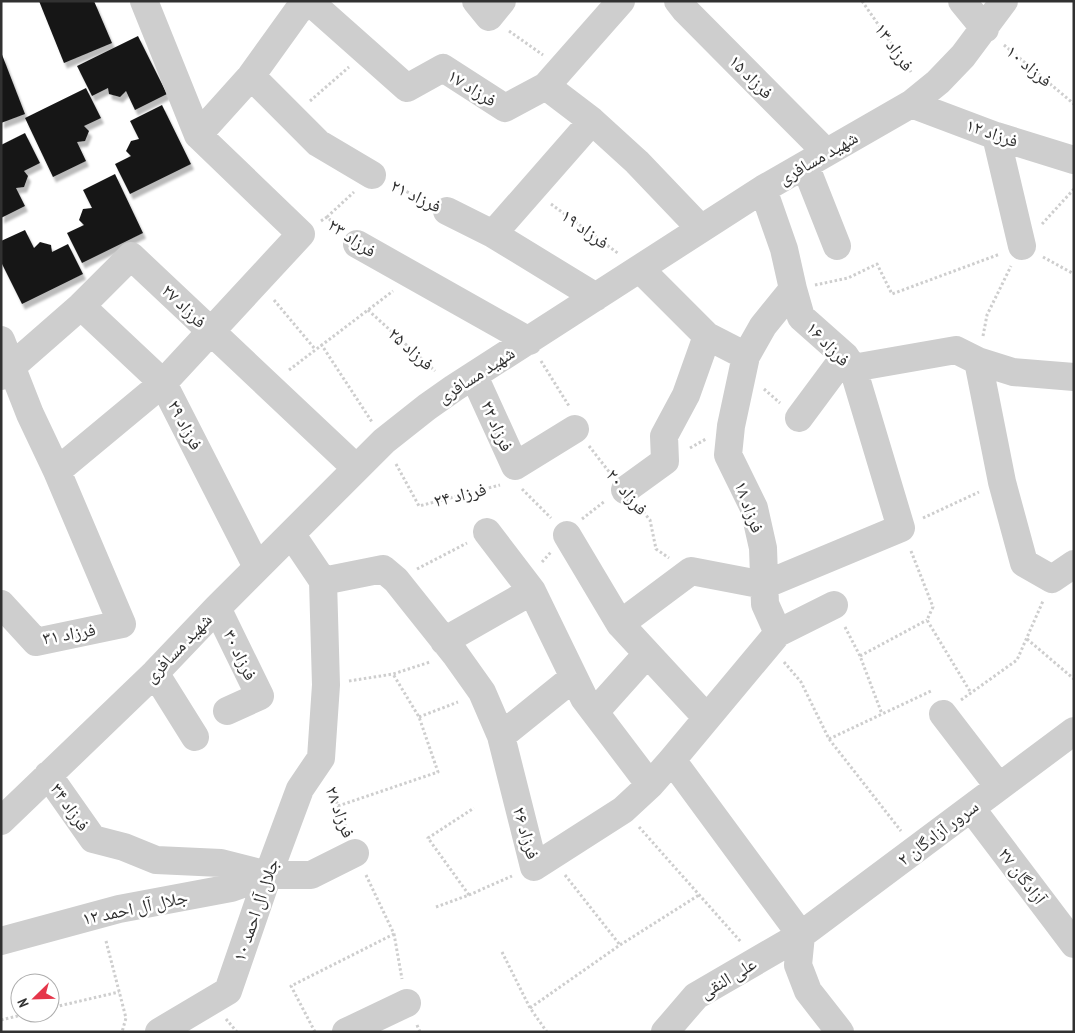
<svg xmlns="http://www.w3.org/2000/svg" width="1075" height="1033" font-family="'PT Sans Narrow','Noto Naskh Arabic',sans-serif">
<defs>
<filter id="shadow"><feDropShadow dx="3" dy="5.5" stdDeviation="1" flood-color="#0004"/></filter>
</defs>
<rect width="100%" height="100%" fill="#fff"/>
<path fill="#181818" filter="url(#shadow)" d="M39,1h55l18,42 -48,20z
M138,36l29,58 -32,16 -9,-19 -6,6 -11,-3 -1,-6 -16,8 -15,-30z
M1,52l24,62 -24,9z
M86,88l15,30 -17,8 5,5 -4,10 -8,1 9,19 -33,16 -28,-59z
M162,105l29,59 -61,30 -15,-30 16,-8 -5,-5 5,-10 8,-2 -9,-18z
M25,133l15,30 -16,8 4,5 -4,11 -8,1 9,18 -24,12v-73z
M115,174l28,59 -61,30 -15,-30 17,-8 -5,-5 4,-11 9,-1 -9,-18z
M25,230l9,18 6,-6 11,3 1,7 16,-8 15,30 -61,30 -21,-42v-21z"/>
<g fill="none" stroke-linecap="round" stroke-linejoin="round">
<path stroke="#cecece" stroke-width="3" stroke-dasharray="2.5 2.5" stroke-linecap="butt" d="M862,1l49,71
M509,31l34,24
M1004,45l70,59
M310,101l39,-34
M393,185l33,16
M551,204l68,50
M327,217l27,-25
M321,221l6,-4 12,11
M1042,224l32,-35
M1043,257l31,17
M815,285l33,-7 29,-14 15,30 108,-40
M274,300l41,49
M368,310l67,61
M983,336l4,-21 24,-49
M321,344l51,78
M541,361l28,45
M289,370l104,-79
M764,389l16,14
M589,446l21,27
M690,448l16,-9
M396,464l23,42 81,-21
M522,489l29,29
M640,508l10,12 6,29 13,9
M923,518l56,-26
M582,519l23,-18
M911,551l22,56 -6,13 44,73
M542,562l9,-10
M417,569l50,-26
M845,627l15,29 22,58
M1027,639l47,40
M860,656l67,-36
M784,662l17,20 28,57 72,92
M349,681l44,-7 37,-12
M961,700l56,-40 26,-59
M419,717l39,-15
M829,739l102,-48
M331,787l16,43
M338,806l100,-34 -19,-55 -26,-43
M639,827l102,115
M366,875l28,59 8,45
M565,875l55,70
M469,895l-41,-57 46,-30
M436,907l33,-12 43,-19
M106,941l20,77 -4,14
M502,952l28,56 17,24
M50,1008l69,-16
M530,1008l90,-63 79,-50
M226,1019l11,13
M1,1020l29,-7
M417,1025l3,7
M315,1032l-24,-46 103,-52"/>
<path stroke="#cecece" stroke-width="28" d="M309,1l98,87 36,-20 62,40 41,-22 46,35 45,41 64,67
M476,1l13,16 13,-16
M678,1l7,9 141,142
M962,1l23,28
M251,76l67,67 54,32
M546,86l75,-85
M911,104l85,32 78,24
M198,135l53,-59 46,-64 11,-11
M996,136l26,110
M805,165l32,81
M447,211l46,23 103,63
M493,234l99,-113
M357,244l172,97
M640,269l67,67 39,20 -15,70 -3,29 26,53 9,40 2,56 13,29 -106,127
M81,306l82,77 94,184
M1,340l29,74 27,57 65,153 -86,18 -35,-38
M746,356l17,-30 30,-37
M978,361l24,121 22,81 28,16 22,-15
M853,368l103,-18 22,11 35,11 61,5
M1,376l80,-70 50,-50 225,212
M474,376l41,90 60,-37
M799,418l46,-62
M57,471l106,-88 138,-149 -103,-99 -54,-134
M625,490l40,-29 -1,-25 22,-41 21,-59
M487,532l45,59 52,107 66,87
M292,535l31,46
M567,535l53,89
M323,581l60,-12 13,11 59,74 27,38 19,44 33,131 89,-57 27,-25 22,-25 129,175
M217,608l43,88 -33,15
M778,633l56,-28
M444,641l88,-50
M155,673l40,64
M595,712l52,-58
M943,714l56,73
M707,718l-87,-94 71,-53 73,14 137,-57 -48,-160 -8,-12 -44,-39 -8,-28 -9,-40 -21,-60
M501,736l72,-58
M48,775l45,64 31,8 32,13 65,3 47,12h43l44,-22
M971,808l103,136
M1,821l154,-148 62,-65 167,-167 43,-34 27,-19 309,-199 148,-85 27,-22 25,-26 41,-55
M801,935l-3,30 10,26 32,41
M1,941l118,-32 112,-21 37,-13
M159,1032l69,-41 40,-116 32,-86 21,-31 5,-73 -3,-104
M346,1032l61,-29
M665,1032l31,-36 105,-61 273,-204"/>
</g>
<g text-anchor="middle" stroke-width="5" stroke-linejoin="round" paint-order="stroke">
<g font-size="18" fill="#313131" stroke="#fff">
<text transform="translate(894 47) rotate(55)" y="6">فرزاد ۱۳</text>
<text transform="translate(1029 66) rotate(40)" y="6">فرزاد ۱۰</text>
<text transform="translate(751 77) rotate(45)" y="6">فرزاد ۱۵</text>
<text transform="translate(472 88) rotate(32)" y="6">فرزاد ۱۷</text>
<text transform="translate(992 133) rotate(19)" y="6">فرزاد ۱۲</text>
<text transform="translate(818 158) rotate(-30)" y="6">شهید مسافری</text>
<text transform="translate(416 196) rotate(26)" y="6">فرزاد ۲۱</text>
<text transform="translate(585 229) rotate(36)" y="6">فرزاد ۱۹</text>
<text transform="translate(352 238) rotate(34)" y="6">فرزاد ۲۳</text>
<text transform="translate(184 306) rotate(44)" y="6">فرزاد ۲۷</text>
<text transform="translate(828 344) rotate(46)" y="6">فرزاد ۱۶</text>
<text transform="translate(411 349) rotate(42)" y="6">فرزاد ۲۵</text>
<text transform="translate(476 375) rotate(-33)" y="6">شهید مسافری</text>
<text transform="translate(185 425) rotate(62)" y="6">فرزاد ۲۹</text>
<text transform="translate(497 426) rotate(66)" y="6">فرزاد ۲۲</text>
<text transform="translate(627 492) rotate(50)" y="6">فرزاد ۲۰</text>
<text transform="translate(460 495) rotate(-14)" y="6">فرزاد ۲۴</text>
<text transform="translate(749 507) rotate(70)" y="6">فرزاد ۱۸</text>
<text transform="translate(69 634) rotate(-10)" y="6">فرزاد ۳۱</text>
<text transform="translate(178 648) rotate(-46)" y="6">شهید مسافری</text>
<text transform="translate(240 655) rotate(64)" y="6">فرزاد ۳۰</text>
<text transform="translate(70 807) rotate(55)" y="6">فرزاد ۳۴</text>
<text transform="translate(340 812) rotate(70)" y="6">فرزاد ۲۸</text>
<text transform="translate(526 833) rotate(74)" y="6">فرزاد ۲۶</text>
<text transform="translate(938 833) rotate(-37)" y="6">سرور آزادگان ۲</text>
<text transform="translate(1022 876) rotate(53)" y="6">آزادگان ۲۷</text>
<text transform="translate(135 908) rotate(-12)" y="6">جلال آل احمد ۱۲</text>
<text transform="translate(256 910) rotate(-71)" y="6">جلال آل احمد ۱۰</text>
<text transform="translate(728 978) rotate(-31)" y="6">علی النقی</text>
</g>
</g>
<rect width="1075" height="1033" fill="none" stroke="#313131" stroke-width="5"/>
<g transform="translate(35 998) rotate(247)"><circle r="24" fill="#ffffff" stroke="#adadad"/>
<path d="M0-4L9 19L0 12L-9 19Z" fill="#e5364a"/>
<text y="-8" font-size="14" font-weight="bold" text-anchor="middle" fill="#313131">N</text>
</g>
</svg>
